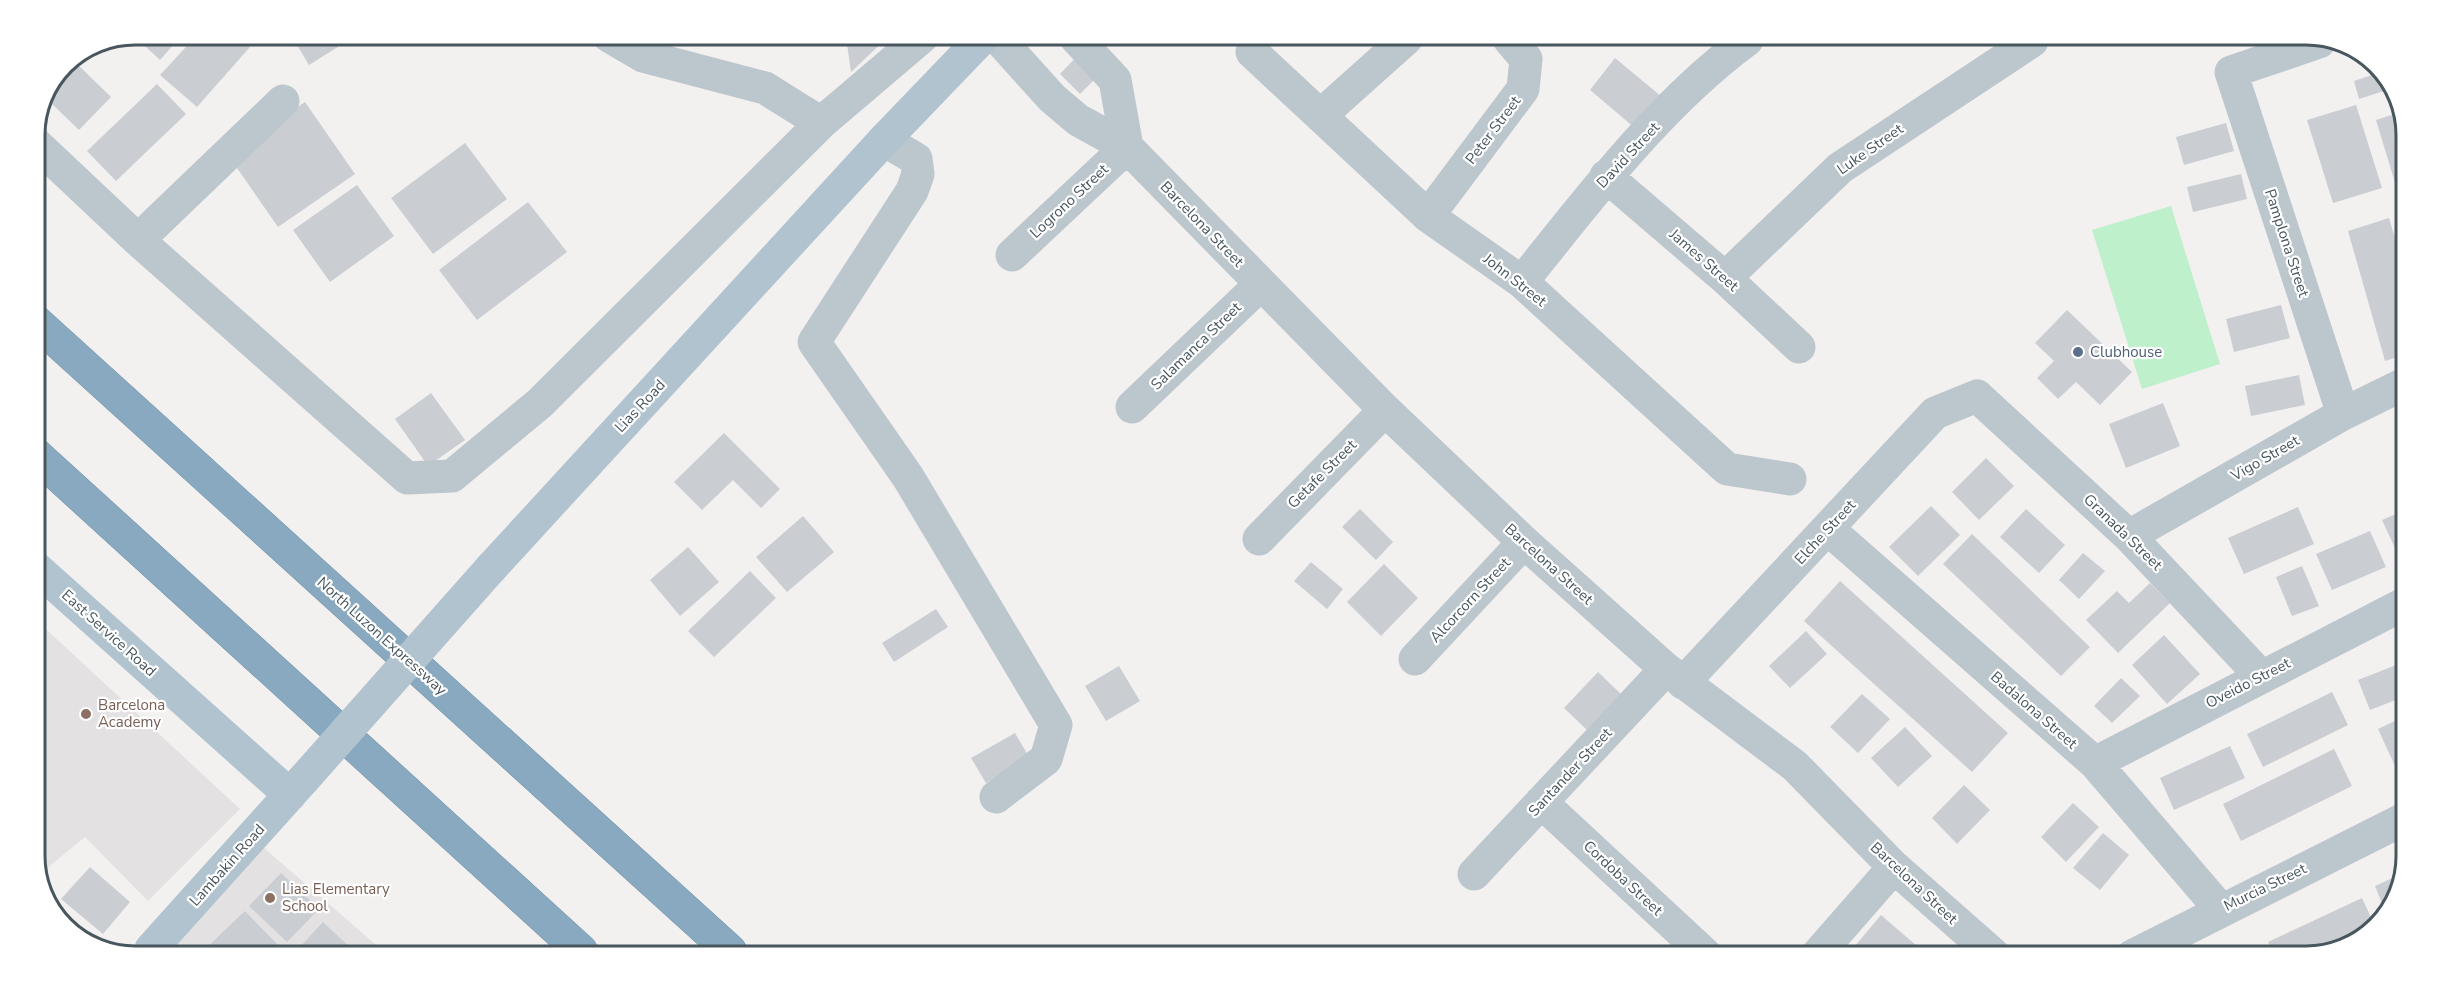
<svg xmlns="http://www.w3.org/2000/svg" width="2441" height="991" font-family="'Nunito Sans',sans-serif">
<rect width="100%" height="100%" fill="#f3f0f0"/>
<path fill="#e4e1e3" d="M35,619l205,190 -92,92 -63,-64 -46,38 -4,-12z
M264,848l118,102 -211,-1z"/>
<path fill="#bff0cc" d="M2171,206l49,158 -78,25 -50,-159z"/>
<path fill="#caced3" d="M133,35h49l-22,25z
M197,35h40l13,12 -53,60 -37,-32z
M291,35h66l-48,30z
M846,37h42l-37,35z
M1078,55l21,20 -19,19 -20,-20z
M1615,58l47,39 -26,32 -46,-39z
M73,60l38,37 -32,33 -31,-30 12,-27z
M2381,72l8,7 4,9 -34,11 -5,-18z
M157,84l29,30 -70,67 -29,-30z
M305,102l50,72 -77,53 -50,-72z
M2356,105l26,83 -49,15 -26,-83z
M2401,112l5,17v54l-10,3 -20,-66z
M2226,123l8,28 -50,14 -8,-28z
M465,143l42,56 -74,55 -42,-56z
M2241,174l6,25 -54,13 -6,-25z
M357,185l37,51 -64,46 -37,-52z
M528,202l39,50 -90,68 -38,-50z
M2389,218l16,54 -1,83 -19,6 -37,-130z
M2281,305l9,33 -56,14 -8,-33z
M2067,310l65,62 -32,33 -24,-23 -18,17 -21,-21 17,-17 -19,-18z
M2299,375l6,30 -54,11 -6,-30z
M431,393l34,47 -37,26 -33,-47z
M2163,403l17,43 -54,22 -17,-44z
M724,433l56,56 -19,19 -28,-28 -31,30 -28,-28z
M1986,458l28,28 -35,34 -27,-28z
M1931,506l29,29 -42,41 -29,-29z
M2298,507l16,37 -70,30 -16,-36z
M1360,509l33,33 -17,18 -34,-33z
M2026,509l39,36 -26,28 -39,-36z
M2403,511l-1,47 -2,1 -18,-39z
M803,516l31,36 -47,40 -31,-35z
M2370,531l16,36 -54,23 -16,-36z
M1972,534l118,113 -29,29 -118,-112z
M688,547l31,35 -39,34 -30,-36z
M2083,553l22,18 -26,28 -20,-19z
M1311,562l32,27 -16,20 -33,-28z
M1384,564l34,34 -37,38 -34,-34z
M2302,566l17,40 -27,10 -16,-39z
M750,571l26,27 -62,59 -26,-26z
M1840,581l168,152 -36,39 -168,-151z
M2150,583l20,20 -52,50 -32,-33 31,-29 12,12z
M936,609l12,18 -54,35 -12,-19z
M1806,631l21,23 -37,34 -21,-22z
M2164,635l36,39 -33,30 -35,-39z
M2401,663v35l-31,12 -12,-30z
M1119,666l21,35 -34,20 -21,-35z
M1598,672l23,22 -34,36 -23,-22z
M2121,678l19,18 -28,27 -18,-17z
M2332,692l16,33 -85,42 -16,-33z
M1862,694l28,25 -32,34 -28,-26z
M2401,718l-1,46 -5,2 -17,-37z
M1905,727l27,29 -34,31 -27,-29z
M1015,733l14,24 -43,26 -15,-25z
M2230,746l15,32 -71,32 -14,-32z
M2334,749l18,37 -111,55 -18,-37z
M1964,785l26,25 -33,34 -25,-26z
M2073,803l26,24 -33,35 -25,-25z
M2103,833l26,22 -29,35 -27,-22z
M90,867l40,35 -27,32 -42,-35z
M281,873l38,36 -32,33 -38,-36z
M2399,875v19l-14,17 -10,-25z
M2362,898l12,26 -12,15 -56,17h-31l-7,-14z
M56,901l38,43 -2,1 -37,-28 -4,-11z
M245,911l34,35 -3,4 -71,-1z
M1881,915l36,31 -8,9h-46l-9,-8z
M323,922l30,28h-56z"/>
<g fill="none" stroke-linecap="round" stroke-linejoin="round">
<g stroke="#7394ab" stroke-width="34">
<path id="highway" d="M35,321l695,630
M35,454l546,497"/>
</g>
<path stroke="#bcc6cd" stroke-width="33" d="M609,36l34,20 122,32 56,35
M997,37l55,61 26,22 49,27 258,263 139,132 142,127 129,97 99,101 100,88
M1076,38l39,42 12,67
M2319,42l-88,30 112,342
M1252,52l176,164 94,66 205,187 63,10
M1321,115l85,-76
M884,140l32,19 2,15 -6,17 -98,151 94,135 148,248 -10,34 -50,38
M35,143l103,97 269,238 45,-2 88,-73 281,-280 101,-86
M1606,176l119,102 74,69
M1428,216l95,-127 3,-30 -17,-20
M138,240l145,-139
M1012,255l115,-108
M1725,278l115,-110 192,-127
M1522,282c67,-84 138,-178 225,-242
M1132,407l128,-122
M1828,529l267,234 126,147
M2129,536l214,-122 61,-30
M1259,539l126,-129
M1415,659l109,-117
M1683,683l252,-270 42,-17 152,140 132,140
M2095,763l307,-158
M1541,802l164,152
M1474,874l192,-205
M1817,955l77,-88
M2132,956l268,-135"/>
<path stroke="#b0c3cf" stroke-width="33" d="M35,567l255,228
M491,568l393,-428 99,-103
M151,949l152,-169"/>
<use href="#highway" stroke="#88a9bf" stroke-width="33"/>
<path stroke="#b0c3cf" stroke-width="33" d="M303,780l188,-212"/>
</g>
<circle fill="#5c6f8a" stroke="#fff" stroke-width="2" cx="2078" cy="352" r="6"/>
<g fill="#8d6e63" stroke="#fff" stroke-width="2">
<circle cx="86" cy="714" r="6"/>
<circle cx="270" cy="898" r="6"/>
</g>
<g text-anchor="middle" stroke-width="4.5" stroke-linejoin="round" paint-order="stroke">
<g font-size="15" fill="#48565e" stroke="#fff">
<text transform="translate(1493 130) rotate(-53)" y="5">Peter Street</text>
<text transform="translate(1870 149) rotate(-35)" y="5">Luke Street</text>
<text transform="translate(1628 155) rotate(-47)" y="5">David Street</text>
<text transform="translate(1069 201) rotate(-43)" y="5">Logrono Street</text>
<text transform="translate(1202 224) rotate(46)" y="5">Barcelona Street</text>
<text transform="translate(2287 243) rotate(72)" y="5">Pamplona Street</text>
<text transform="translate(1704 260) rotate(41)" y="5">James Street</text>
<text transform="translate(1515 280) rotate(38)" y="5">John Street</text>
<text transform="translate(1196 346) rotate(-44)" y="5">Salamanca Street</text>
<text transform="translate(640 406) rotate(-47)" y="5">Lias Road</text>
<text transform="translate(2265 458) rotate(-30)" y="5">Vigo Street</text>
<text transform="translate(1322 474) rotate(-45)" y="5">Getafe Street</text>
<text transform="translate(1825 532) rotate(-47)" y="5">Elche Street</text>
<text transform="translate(2123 532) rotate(44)" y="5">Granada Street</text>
<text transform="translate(1549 564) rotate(42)" y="5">Barcelona Street</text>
<text transform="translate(1470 600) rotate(-47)" y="5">Alcorcorn Street</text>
<text transform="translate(109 633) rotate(42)" y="5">East Service Road</text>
<text transform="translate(382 636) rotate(42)" y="5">North Luzon Expressway</text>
<text transform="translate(2248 683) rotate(-27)" y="5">Oveido Street</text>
<text transform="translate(2034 710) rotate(41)" y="5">Badalona Street</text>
<text transform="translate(1570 772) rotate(-47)" y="5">Santander Street</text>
<text transform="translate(227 865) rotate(-48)" y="5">Lambakin Road</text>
<text transform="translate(1623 878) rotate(43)" y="5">Cordoba Street</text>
<text transform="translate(1914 883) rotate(43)" y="5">Barcelona Street</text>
<text transform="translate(2265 887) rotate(-26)" y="5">Murcia Street</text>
</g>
<g font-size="15" fill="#4e5e75" stroke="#fff" text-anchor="start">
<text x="2090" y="357">Clubhouse</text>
</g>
<g font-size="15" fill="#785e54" stroke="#fff" text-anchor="start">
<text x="98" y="710">Barcelona<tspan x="98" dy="17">Academy</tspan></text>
<text x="282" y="894">Lias Elementary<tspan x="282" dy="17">School</tspan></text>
</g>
</g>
<path d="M0 0H2441V991H0ZM135 45H2306A90 90 0 0 1 2396 135V856A90 90 0 0 1 2306 946H135A90 90 0 0 1 45 856V135A90 90 0 0 1 135 45Z" fill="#fff" fill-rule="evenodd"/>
<path fill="none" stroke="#48565e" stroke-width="3" d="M135 45H2306A90 90 0 0 1 2396 135V856A90 90 0 0 1 2306 946H135A90 90 0 0 1 45 856V135A90 90 0 0 1 135 45Z"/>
</svg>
